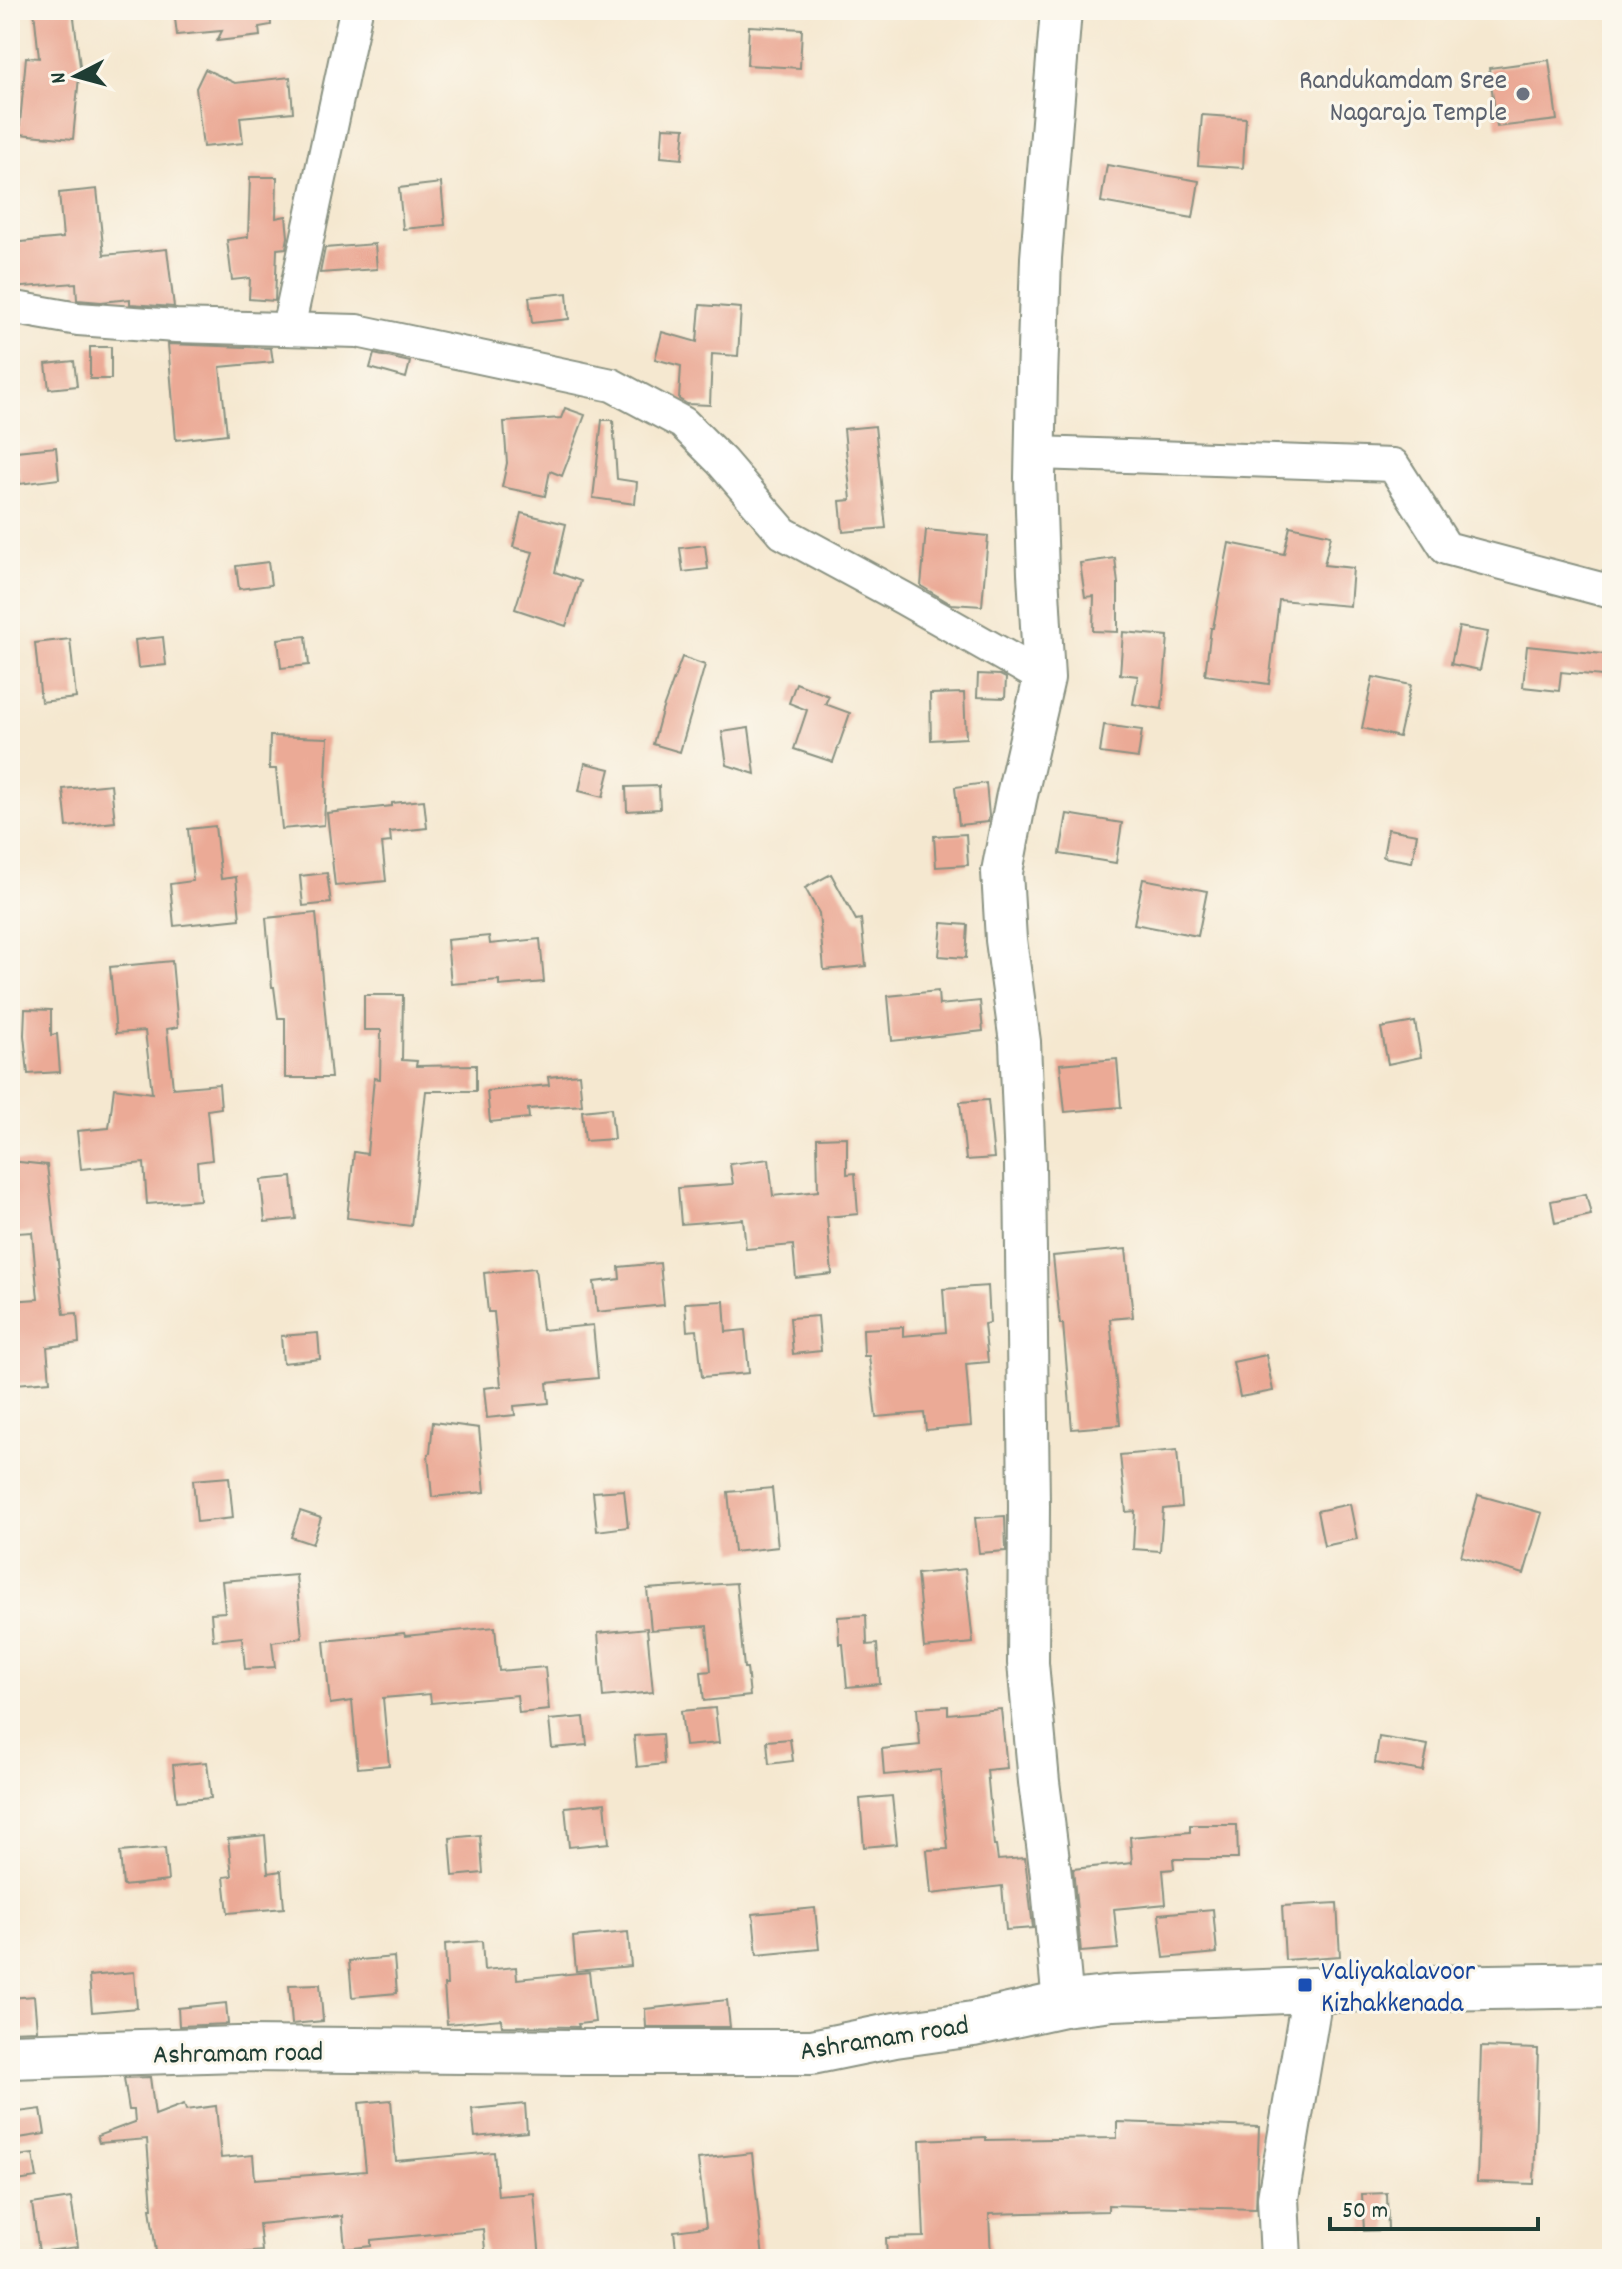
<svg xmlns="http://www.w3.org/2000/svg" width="1622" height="2269" font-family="Dekko,sans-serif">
<rect width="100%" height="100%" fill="#fbf7ec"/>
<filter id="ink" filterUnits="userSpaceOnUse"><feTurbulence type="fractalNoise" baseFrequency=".0125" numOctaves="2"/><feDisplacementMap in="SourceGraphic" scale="16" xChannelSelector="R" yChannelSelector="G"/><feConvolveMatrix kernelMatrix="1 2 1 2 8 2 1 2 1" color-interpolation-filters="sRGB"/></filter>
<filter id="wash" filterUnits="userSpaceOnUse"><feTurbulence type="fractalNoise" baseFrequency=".006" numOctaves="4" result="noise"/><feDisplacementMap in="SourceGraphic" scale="32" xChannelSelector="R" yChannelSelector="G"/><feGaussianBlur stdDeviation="1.8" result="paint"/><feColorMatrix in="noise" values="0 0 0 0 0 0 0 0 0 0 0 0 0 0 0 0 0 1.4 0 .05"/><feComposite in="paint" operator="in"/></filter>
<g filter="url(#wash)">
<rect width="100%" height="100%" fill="#f5e8d0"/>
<g id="blocks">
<path fill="#ebaa96" d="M34,10h39l7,56 -7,73 -54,-5 7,-77 13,1z
M174,10h96l1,15 -12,2 1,9 -43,5 5,-10 -45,4z
M749,26l53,3 -2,39 -53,-3z
M1549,60l8,60 -60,7 -8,-59z
M205,69l30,14 55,-6 3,35 -53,5 3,26 -40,4 -7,-59z
M1202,115l44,3 -3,50 -45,-3z
M663,127l22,1 -3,31 -21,-2z
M1107,165l92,16 -6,37 -92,-16z
M250,177h27l-1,41 10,-2 2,21 -2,11 -9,1 -2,52 -26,-2 1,-21 -18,2 -5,-40 21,-3z
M441,183l4,42 -42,4 -4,-41z
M97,189l7,66 63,-6 7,58 -44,-3v-5l-29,3 -24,-2 -1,-17 -66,5v-45l53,-5 -4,-45z
M375,244l2,25 -57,4 5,-25z
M567,293l2,26 -37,4 -3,-26z
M700,305l41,3 -3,48 -26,-2 -2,51 -23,-1 -8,-5 2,-33 -26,-7 7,-27 35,10z
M168,344l103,4 2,14 -53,5 7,67 -51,6z
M90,347h21v32h-21z
M374,354l36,8 -4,16 -36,-10z
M74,361l3,25 -28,3 -3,-25z
M565,408l20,7 -23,61 -12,-5 -5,25 -43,-9 5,-24 -3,-41 57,-4z
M602,420h11l4,59 20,3 -2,22 -42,-6z
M875,426l11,102 -43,4 -3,-31 11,-1 -7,-71z
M56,447l3,32 -39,5 -4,-33z
M521,513l45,11 -11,48 26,9 -15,45 -51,-17 18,-57 -20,-5z
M1290,526l41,9 -7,30 29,3 -3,38 -71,-6 -10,84 -64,-9 6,-47h2l16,-85 55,11z
M926,530l62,6 -6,70 -31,-2 -30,-18z
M705,545l3,24 -25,3 -3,-24z
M1115,558l3,26v48l-25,-1 1,-35 -9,1 -5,-34z
M268,562l3,23 -32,4 -3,-23z
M1459,627l29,5 -8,38 -29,-6z
M1123,632l45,4 -6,73 -29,-5 5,-28 -18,-2z
M306,636l3,29 -28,3 -3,-29z
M163,637l3,28 -28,3 -3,-28z
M70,639l6,59 -35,4 -6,-59z
M1527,646l85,9v22l-51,-5 -2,19 -36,-4z
M682,657l23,8 -25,87 -27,-8 9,-33z
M978,674l22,1 6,3 -1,20 -28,-1z
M1373,677l38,8 -12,52 -37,-9z
M796,683l33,13 -4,8 25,9 -17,49 -39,-13 13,-39 -18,-7z
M964,693l2,45 -35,2 -1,-46z
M1104,725l38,5 -4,28 -38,-5z
M749,728l6,46 -28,-9 -5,-33z
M270,736l58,2 -4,87 -42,4 -6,-60h-7z
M585,763l25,6 -7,28 -24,-6z
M986,783l3,33 -1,6 -29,3 -4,-38z
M111,784l4,38 -48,5 -4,-38z
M659,786l1,23 -33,2 -1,-24z
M424,800l3,28 -37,4 1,10 -9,1 4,38 -51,5 -8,-73 65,-7v-3z
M1067,814l55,9 -6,40 -56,-9z
M215,826l6,53 15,-2 4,42 -66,7 -4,-42 23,-3 -5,-52z
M1388,829l29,5 -5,28 -29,-5z
M966,834l2,31 -32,2 -2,-31z
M327,873l4,30 -28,3 -3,-30z
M831,874l25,46 5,-1 5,47 -42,4 -5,-57 -14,-25z
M1143,879l64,12 -9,45 -64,-12z
M316,913l15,165h-46v-60h-7l-4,-31h-2l-6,-69z
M942,923l26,2 -2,33 -27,-2z
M489,936l1,8 50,-5 4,43 -45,4v-6l-48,4 -4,-44z
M172,961l6,66 -11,2 6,59 46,-4 2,24 -14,2 5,50 -15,2 3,38 -53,4 -3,-41 -63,6 -4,-38 32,-3 5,-40 38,5 -7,-62 -29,2 -6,-66z
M938,991l1,14 41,-4 3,30 -91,10 -4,-45z
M364,995h39l-1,65 15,1 -1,5 60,-1v26h-50l-15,135 -64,-8 7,-66 13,2 7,-76 6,1 1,-49h-17z
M25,1009l26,1v25l6,-1 3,38 -32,2 -4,-39z
M1415,1022l6,35 -33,7 -7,-36z
M1117,1059l4,48 -56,5 -5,-48z
M579,1074l3,31 -54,4 1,9 -39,4 -3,-31 62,-6 -1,-8z
M988,1100l6,58 -28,2 -6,-58z
M611,1108l3,31 -29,2 -3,-30z
M847,1137v37l8,-1 3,41 -31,3 5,57 -36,4 -3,-33 -47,4 -3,-30 -62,5 -3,-36 55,-4 -3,-20 39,-5 4,37 45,-5 -1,-53z
M10,1161l37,4 17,149 13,-1 2,30 -32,4 3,34 -34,3 -6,-83 28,-2 -6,-67 -15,1 -5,-51h-2z
M292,1177l4,42 -31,3 -4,-42z
M1586,1194l5,21 -36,8 -4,-22z
M1126,1249l7,68 -23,2 10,106 -48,4 -9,-105h-3l-7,-68z
M660,1263l4,42 -67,7 -3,-30 26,-3 -1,-12z
M535,1268l7,62 51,-5 5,53 -51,5 2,20 -35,3 1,9 -28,3 -3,-30 17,-2 -7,-74h-6l-4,-39z
M988,1286l2,37 -6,1 4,38 -22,2 5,62 -45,4 -2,-17 -48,4 -7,-61h-5l-1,-27 40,-2v9l43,-4 -3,-43z
M724,1301l2,31 19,-2 4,43 -47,4 -5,-47 -10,1 -2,-28z
M818,1316l3,35 -28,3 -3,-36z
M318,1333l2,26 -37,4 -2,-27z
M1266,1355l7,36 -33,6 -7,-35z
M433,1422l46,6 6,64 -53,5 -4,-43 2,-1z
M1177,1450l5,57 -19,2 -3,42 -27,-2 2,-38 -9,1 -6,-57z
M229,1477l4,41 -36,4 -4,-42z
M772,1488l6,59 -44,5 -6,-60z
M624,1490l4,37 -31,4 -4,-39z
M1478,1495l64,18 -18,61 -63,-18z
M1350,1504l7,35 -33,7 -7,-35z
M300,1511l21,7 -9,26 -21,-7z
M1005,1516l1,35 -27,2 -4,-35z
M965,1569l8,74 -49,5 -7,-74z
M296,1575l6,63 -30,4 3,25 -30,2 -3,-32 -29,3 -2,-27 14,-1 -3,-31z
M736,1583l8,85h3l3,28 -46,5 -3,-29 10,-1 -4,-45 -56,4 -4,-41z
M866,1615l1,30 10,-1 3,40 -33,3 -4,-43h-4l-1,-27z
M495,1627l4,44 46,-4 4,43 -30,3 -2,-18 -86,8 -1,-9 -47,4 6,67 -31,3 -6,-67 -22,3 -6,-63 80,-8 1,3z
M647,1628l6,64 -50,5 -5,-64z
M948,1706v8l53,-5 6,59 -20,2 7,76h2l2,14 27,-2 8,70 -27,2 -4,-44 -71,8 -4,-44 21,-1 -8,-79 -56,5 -2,-26 38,-4 -3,-37z
M715,1708l4,35 -34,3 -4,-35z
M584,1717l3,28 -35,3 -3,-28z
M662,1734l2,30 -27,3 -3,-31z
M1379,1737l49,8 -5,26 -48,-8z
M790,1739l3,22 -24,3 -2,-23z
M207,1762l4,36 -34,3 -4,-36z
M892,1796l5,48 -33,3 -4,-48z
M605,1803l4,40 -40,4 -4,-40z
M1190,1825h47l1,34h-65l1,10 -11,1 3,34 -52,5 4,40 -37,3 -8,-83 59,-6 -2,-26 60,-5z
M265,1835l3,38 13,-2 3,37 -56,5 -4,-36 8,-1 -4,-37z
M480,1835l3,38 -30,3 -3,-38z
M165,1848l3,33 -45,5 -3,-34z
M1337,1903l3,53 -55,4 -3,-54z
M815,1908l4,41 -62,6 -4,-41z
M1213,1909l4,44 -53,5 -5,-44z
M628,1932l3,34 -55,5 -3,-34z
M482,1941l2,29 32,-3 1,12 72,-7 6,50 -17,2 1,3 -77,-1 -1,-7 -54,5 -3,-39h3l-2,-41z
M394,1957l3,36 -45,4 -3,-36z
M134,1972l3,36 -45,4 -3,-36z
M320,1984l3,37 -31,3 -3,-39z
M34,1996l3,34 -27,1v-33z
M727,2000l3,27h-84l-1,-18z
M226,2003l2,21 -49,2 -1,-18z
M1481,2047l57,2 -4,135 -57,-2z
M150,2077l5,38 29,-11 2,6 30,-4 5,52 32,-3 2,24 111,-8 -7,-68 32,-3 5,61 98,-9 4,44 36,-3 6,66h-54l-3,-30 -112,11v6l-26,3 -3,-33 -83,8 3,27 -39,4v4h-66l-7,-51h2l-5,-69 -48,4 -2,-7 38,-14 -1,-12h-5l-5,-32z
M525,2104l2,28 -52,5 -3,-28z
M41,2109l4,25 -33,5 -2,-26z
M1117,2122l142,5 -3,82 -148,-4v6l-119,3 2,45h-104l-1,-21 38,-1 -4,-97 66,-3v3l131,-2z
M752,2153l11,106h-86l-3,-28 32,-4 -8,-68z
M33,2154l4,24 -27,4v-25z
M1387,2193l1,37 -24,1 -2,-37z
M71,2198l7,49 -39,5 -7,-48z"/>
</g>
</g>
<g filter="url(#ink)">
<use href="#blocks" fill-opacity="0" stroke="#8a9282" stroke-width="2"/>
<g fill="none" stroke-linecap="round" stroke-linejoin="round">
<g stroke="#8a9282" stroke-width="36">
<path id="minor" d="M10,307l68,12 98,7 181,5 255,54 71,38 38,38 62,72 120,65 141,80
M288,329l68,-319
M1037,453l356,12 53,83 166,44"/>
</g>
<g stroke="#8a9282" stroke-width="44">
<path id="tertiary" d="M1061,10l-20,248 -4,121 -2,99 3,95 6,105 -28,121 -14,73 4,68 14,102 5,123 4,341 -1,157 11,119 12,94 12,128
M1281,2259l-3,-61 35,-208"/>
</g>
<g stroke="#8a9282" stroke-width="48">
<path id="secondary" d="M10,2056l228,-7 332,3h242l83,-17 78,-11 90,-20 50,-6 200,-8 299,-5"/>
</g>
<use href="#minor" stroke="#fff" stroke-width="32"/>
<use href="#tertiary" stroke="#fff" stroke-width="40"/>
<use href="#secondary" stroke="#fff" stroke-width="44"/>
</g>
</g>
<circle fill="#6b7280" stroke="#fbf7ec" stroke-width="3" cx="1523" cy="94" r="8"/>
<rect fill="#1a4fb4" stroke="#fbf7ec" stroke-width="3" x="1297" y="1977" width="16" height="16" rx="4"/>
<g text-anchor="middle" stroke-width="6" stroke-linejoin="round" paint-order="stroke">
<g font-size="28" fill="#5b616d" stroke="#fbf7ec" text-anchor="end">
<text x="1507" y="88">Randukamdam Sree<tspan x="1507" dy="32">Nagaraja Temple</tspan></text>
</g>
<g font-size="28" fill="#164399" stroke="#fbf7ec" text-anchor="start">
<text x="1321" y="1979">Valiyakalavoor<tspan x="1321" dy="32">Kizhakkenada</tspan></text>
</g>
<g font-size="28" fill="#1f3d34" stroke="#fbf7ec">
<text transform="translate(884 2036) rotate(-9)" y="10">Ashramam road</text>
<text transform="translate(238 2051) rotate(-1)" y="10">Ashramam road</text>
</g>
</g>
<rect width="1622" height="2269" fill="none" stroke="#fbf7ec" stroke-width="40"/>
<g transform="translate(76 76) rotate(264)" stroke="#fbf7ec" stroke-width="6" paint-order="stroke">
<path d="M0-6L14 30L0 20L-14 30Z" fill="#1f3d34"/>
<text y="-12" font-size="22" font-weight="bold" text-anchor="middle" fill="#1f3d34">N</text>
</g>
<path d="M1330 2217v12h208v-12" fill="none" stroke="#1f3d34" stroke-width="4"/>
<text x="1342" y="2217" font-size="24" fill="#1f3d34" stroke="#fbf7ec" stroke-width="6" paint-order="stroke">50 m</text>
</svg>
